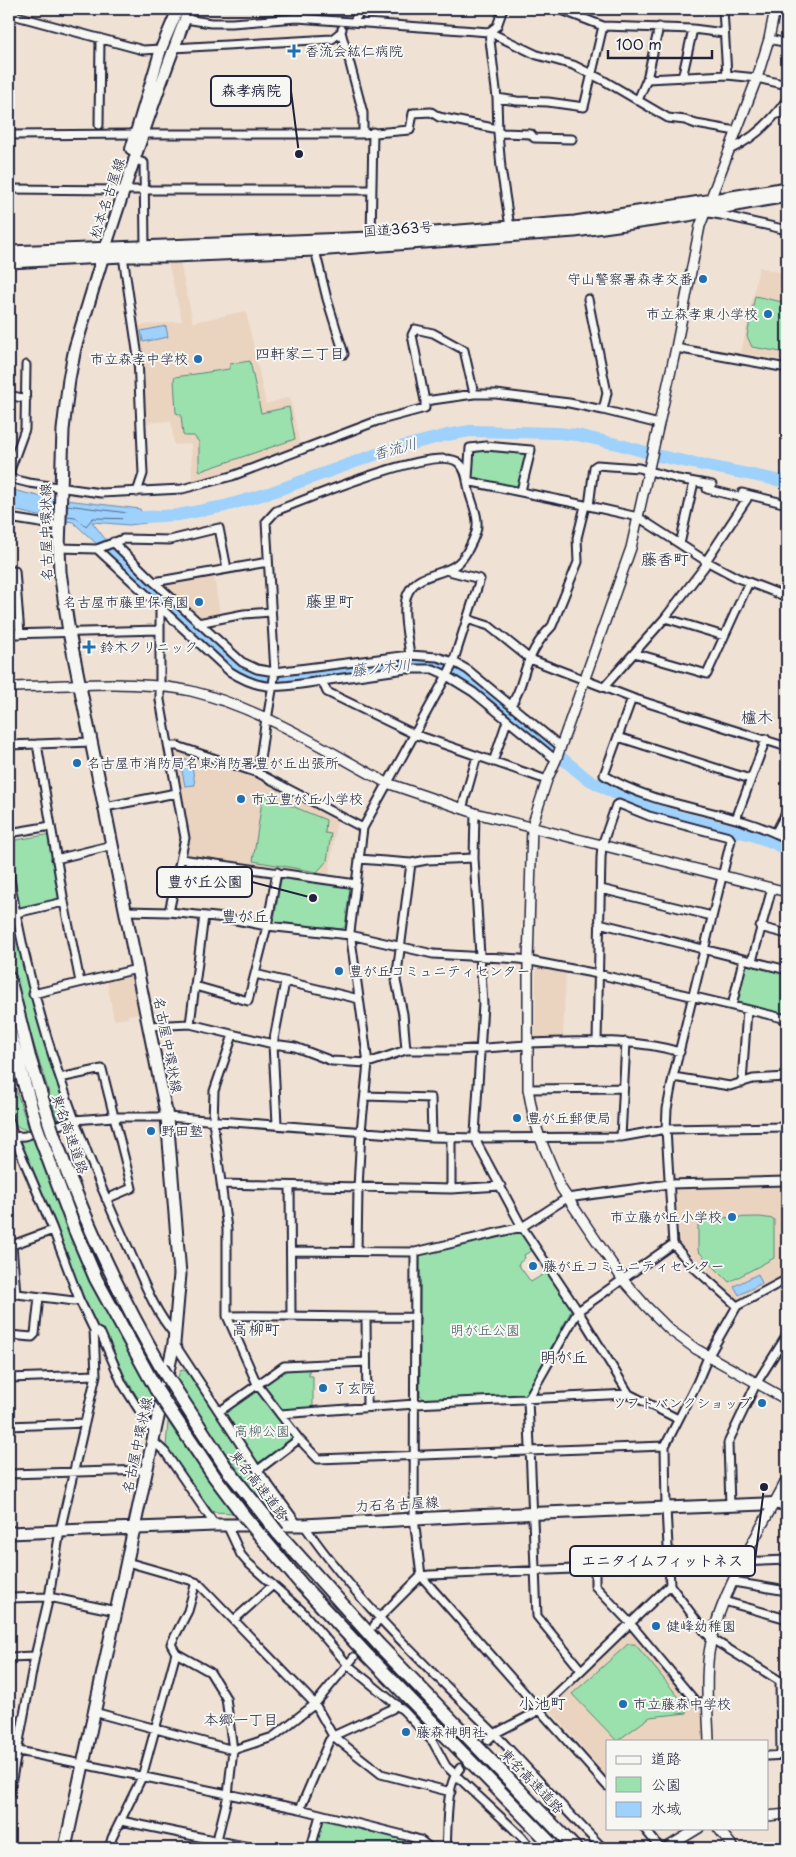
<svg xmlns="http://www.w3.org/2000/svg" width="796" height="1857" font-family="'Playpen Sans','Klee One',sans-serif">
<rect width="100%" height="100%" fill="#efe2d5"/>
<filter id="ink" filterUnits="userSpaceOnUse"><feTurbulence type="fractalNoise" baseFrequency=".02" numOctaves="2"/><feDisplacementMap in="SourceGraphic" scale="10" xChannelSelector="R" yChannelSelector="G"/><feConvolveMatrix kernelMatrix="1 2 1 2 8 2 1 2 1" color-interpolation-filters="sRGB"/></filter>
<g filter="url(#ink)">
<path fill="#ead4c0" d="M168,262h12l13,60 53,-11 20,93 24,-7 10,48 -108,38 -1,-39 -17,1 -3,-24 -27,2 -3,-48 -6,-49 47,-5z
M759,267l28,7v87l-46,-8z
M214,574l6,41 -21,3 -34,-31v-3l3,-2z
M179,750l80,29 78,40 -8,57 -139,-18 -3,-4 3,-17 -15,-84z
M538,965l28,6 -3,69h-25l-3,-2 1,-72z
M128,973l3,2 8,39 -11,1v3l-14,2 -8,-43z
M787,1184v89l-50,26 -57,-55 -5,-55 2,-2z
M632,1631l71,83 1,27h-97v36l-57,-67v-3l67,-66 10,-9z"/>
<path fill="#9ae1ae" stroke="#5e8274" d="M755,296l32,7v50l-35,-6 -5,-11z
M250,361l11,52 28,-6 6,32 -94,32 -2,-1v-28l-5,-6h-9l-2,-1 -2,-20 -5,-2 -2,-34 1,-2 54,-8 1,-5z
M487,448l39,3 1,3 -7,32 -4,2 -42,-9 -3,-3 2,-26z
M263,794l63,26 -1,13 6,1 -4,27 -10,11 -64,-11z
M45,835l4,2 10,59 -2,4 -36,8 -3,-2 -9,-63 1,-2z
M283,878l65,8 2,2 -5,39 -4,2 -65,-7 -2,-2 7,-40z
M9,891l27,124 29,91 -1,10 -6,5 -30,-95 -16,-62 -3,-13z
M748,963l39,10v42l-48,-11 -3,-4 8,-35z
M9,1069l20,60c-24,5 -20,-46 -20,-60z
M32,1136l39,98 28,62 57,108 -4,18 -27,-46 -20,-43 -11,-11 -74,-179 5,-5z
M760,1217l14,2v39l-45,24 -31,-31v-28h3l1,-5z
M519,1230l3,2 11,18 -9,5 1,3 -7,6 13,18 16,-10 24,36 -1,5 -44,80 -4,2 -98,4 -4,-4v-138l2,-3z
M285,1368h24v8h4v32l-31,2 -19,-22v-5z
M183,1370l8,3 26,38 41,66 16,22 -1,13h-4l-47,-64 -45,-68 3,-9z
M255,1390h3l36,46 -1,3 -35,24 -3,-1 -30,-49v-3z
M168,1422l65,91 -20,-1 -30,-39 -17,-27z
M628,1644h7l52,63v6l-37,4 -33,24 -45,-47z
M320,1815l87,21 23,12h-119z"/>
<path fill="#9ed1fb" stroke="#6c8bae" d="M166,326l2,11 -25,5 -2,-11z
M9,489l33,8 98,12 6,14 -17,2 -37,-3 25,32 -4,5 -40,-37 -25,-4 -39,-9z
M191,759l4,26 -10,1 -5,-25z
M758,1274l4,9 -23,12 -5,-9z"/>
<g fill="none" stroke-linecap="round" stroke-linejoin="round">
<path stroke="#546888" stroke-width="1" d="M67,516l8,1 11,9 7,-8 43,1 2,-2 -3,-3 -68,-9"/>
<path stroke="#9ed1fb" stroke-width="12" d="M128,518l50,-3 47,-9 47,-14 116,-42 59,-15 23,-4 88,2 19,2 44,10 38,11 128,26
M103,545l135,128c47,15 98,1 145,-5 16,-3 34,-7 50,-3 15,3 26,10 38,18l115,95 28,15 57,22 81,20 22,8 13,8"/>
<path stroke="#c6bcb6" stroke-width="7" stroke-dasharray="7 3.5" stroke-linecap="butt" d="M460,1768l28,-28"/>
<g stroke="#22223b" stroke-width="11">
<path id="minor" d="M559,9l44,17 90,3 31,4
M723,9l4,66
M775,13l12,4
M9,14l134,36 18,-1
M185,19l26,4h21l65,-5 192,14 48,23 36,10 30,15 65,38 17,2 11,4 40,7
M353,22l9,-13
M342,29l-1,3 8,28
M489,32l8,66 1,35 33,1 3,4 38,1
M489,32l8,-6 6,-17
M769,39l18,4
M173,48l159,-9 9,-7
M350,64l13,49v21l47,-4 3,-17 18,-1 8,5 59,12
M682,78l11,-49
M647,79l12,-52
M497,98l20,3 31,1 36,5 19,-81
M638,100l9,-21 80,-4 30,3 30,7
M777,114l10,-2
M99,125l1,-87
M498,133l3,35 9,59
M143,134h220
M9,135l126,-1
M729,150c24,-11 44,-30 58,-51
M133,159l11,4 1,85
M9,189l110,1
M124,190h247
M709,213l12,2 66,15
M371,238l2,-106
M315,250l12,49 17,55
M123,256l15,101 5,117 -6,18
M588,299l19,94 -4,17
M676,348l111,20
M9,395l17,4
M425,401l-13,-66 3,-6 18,4 31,17 10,44
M9,473l16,-44 1,-64
M9,478l20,5 72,10 81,-4 50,-13 145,-55 48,-13v-7l49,-7h22l73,9 34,7 56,14
M468,478l2,-30 16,-2 45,4 -10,41
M467,481l122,25 49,11 68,44 32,17 49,19
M742,493l45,11
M589,506l5,-39 3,-2 42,3 39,11 34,6
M9,518l50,8
M113,542l41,40 88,80 15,7 18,3 135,-17 27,2 17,5 14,8 92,76
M680,544l14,-62
M59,548l38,1 26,-10 47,1 49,-12 8,41
M97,549l132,122c36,23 53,15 93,10l5,11 87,42 133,46
M9,571h6l5,63
M154,582l114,-20
M160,608v92l25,138 -16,74
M665,618l59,18
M467,619l22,7 41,33 102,39 155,49
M198,623l46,-9 27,-2
M9,634l150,-4
M634,653l73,21 42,-92
M322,681l84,-12h27l9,4 31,19 83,68
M605,686l60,-68 40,-52 1,-5 41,-62 -40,-10 1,-5
M632,698l-28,77c55,35 126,33 183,64
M511,705c11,-15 11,-31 19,-47 5,-11 13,-23 22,-32l26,-64 -1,-24 8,-32
M618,737l132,42
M37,744l27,158 16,80
M9,745l83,-3
M169,746h8l81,27 105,55
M493,762l14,-41
M258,773l8,-55 2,-4 7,-42 -9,-150 10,-11c28,-11 163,-68 183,-48 8,7 8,19 10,28 3,13 11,27 7,41 -3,9 -11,26 -19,32 -15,12 -38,9 -48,27 -9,15 -1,47 1,64
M105,807l71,-14
M462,809l15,-53
M475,813l-1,45 9,146 -8,130 3,11 44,82 56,84 51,83
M736,819l30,-80
M776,832l11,-21
M9,833l42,-7
M56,859l57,-14
M181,859l175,25
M359,859l52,4 16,-3 47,-2
M9,873c20,129 63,253 118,372 14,30 26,65 48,90
M601,889l111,27
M126,911l43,1 56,6 42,8 83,9 83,19 87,5 78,15 189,45
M16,913l48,-11
M599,923l188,47
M760,927l27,7
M752,961l20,-73
M255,974l104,25
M195,986l53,15 19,-75 10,-54
M33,994l104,-25
M732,1006l11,-46
M190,1024l14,-108
M148,1026l42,-2 83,20 22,3 37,14 36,2 38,-13h52l69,-5
M233,1035l-19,56 -1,30 14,108v87l30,68 42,55 19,20 347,-13
M597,1042l4,-184 1,-13 14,-40 3,-1 30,12 80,21 2,3 -58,237 -6,32 -1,20 7,115 18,21 46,41
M527,1043c51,-1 103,-6 153,9
M406,1050l-3,-36 -7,-33 15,-118
M673,1077l57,9 23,-7 34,-2
M60,1078l42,-9 30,119 -26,11
M742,1083l5,-73
M528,1089l95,-1
M365,1096l66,2 1,39
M9,1118l4,17 39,92 27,72 15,31 2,45 -36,156 -11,66 -14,59 -26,139
M277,1124l-4,-80 12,-62
M9,1137l16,-1 49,-16 40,-3h53l265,20 45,1 144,-1 45,-8 121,-2
M621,1137l5,-95
M221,1184l230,5 50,-3
M290,1186l1,129
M451,1189v-51
M292,1251l123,1 107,-25 45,-29 102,-14 118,-3
M357,1251l1,-63 3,-57 7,-68 -18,-131 13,-104 89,-162 28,-87 -35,-9
M415,1252l-1,266 7,58 186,210
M787,1279l-50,27 -29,51 -11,26 -32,63 1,62 4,77 35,47 7,7 68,42 7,-1
M9,1293l65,8 5,-2
M16,1294l-4,-49 41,-15
M227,1316c63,-1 125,2 188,1
M366,1318l1,89
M94,1330l7,4 21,49 27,43 6,5
M9,1335l23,2 3,-3 4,-37
M174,1343l80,122 44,60
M9,1378l87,-3
M220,1411l64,-45 82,-4
M280,1414l135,-10 214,-10 49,25
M9,1426l76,-3
M153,1441l12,11 50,73
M258,1470l41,-31
M9,1474l137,-4
M730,1506l-2,-63 28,-59 31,-49
M227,1525l14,30 6,7 55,49 46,54 56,46 29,31 13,24 75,70 10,12
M304,1525c53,77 122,141 189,207 37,38 72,79 110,116
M127,1562l66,19 7,4 115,119 18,32 -4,5 -29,68
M595,1568v18l35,37 66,79h12
M196,1582l-8,29 -17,33 5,9 34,19 16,26 7,52 -5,45 -13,53
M733,1582l54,9
M9,1598l40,-1 67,14
M724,1601l63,18
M234,1620l39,-35
M374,1626l5,-8 42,-42 9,-1 357,-15
M9,1657l26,-1
M581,1670l-44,-54 -9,-217 50,-88 95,-67
M780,1681l1,74
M396,1704l-4,5 -59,27 48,38 70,18
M94,1712l139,38 40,-13 42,-33 39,-47
M488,1740l6,-6 46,-24 130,-125
M9,1749l291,60 107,27 13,4 10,8
M767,1756l20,-1
M121,1821l132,27
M644,1828l16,20
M109,1848l3,-10 30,-61 34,-124
M311,1848l9,-33
M446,1848c2,-22 -1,-63 14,-80"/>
</g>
<g stroke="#22223b" stroke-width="12">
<path id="tertiary" d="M775,9l-6,30 -12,39 -57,148 -24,122 -45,200 -75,212 -9,20 -15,46 -4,136v127l5,26 7,23 21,50 62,92 23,26 24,24 26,19 91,51
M9,687c56,-1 128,-8 182,4 70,17 133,58 196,92l88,30 312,79
M709,1741c-1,-29 -4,-60 0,-88 9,-59 51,-121 78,-174
M767,1816l20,-2
M718,1828l16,20
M666,1848l33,-20"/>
</g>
<g stroke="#22223b" stroke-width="14">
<path id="secondary" d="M131,149l30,-100 17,-40
M105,249c26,-81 53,-161 84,-240"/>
</g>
<g stroke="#22223b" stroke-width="15">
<path id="primary" d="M9,1533l206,-8h89l167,-9 316,-13
M65,1848l109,-505 6,-69 -13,-157 -98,-485 -9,-60 -1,-24 4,-118 6,-51 6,-31 30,-99"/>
</g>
<g stroke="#22223b" stroke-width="15">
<path id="trunk" d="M9,252l362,-14 204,-16 212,-34
M9,262l114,-6h50l142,-6 260,-19 113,-16 42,-9 57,-10"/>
</g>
<g stroke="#22223b" stroke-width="16">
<path id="motorway" d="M9,978l20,79 20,64
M9,1030l27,95
M55,1139c28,79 64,155 106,228
M42,1142l33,88 21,49 60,110
M175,1389l52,80 37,46
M171,1412l43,64 30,40
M278,1533l101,112 196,203
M259,1534l44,52 65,70 187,192"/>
</g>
<use href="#minor" stroke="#f6f6f2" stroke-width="7"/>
<use href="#tertiary" stroke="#f6f6f2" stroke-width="9"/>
<use href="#secondary" stroke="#f6f6f2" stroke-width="10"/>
<use href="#primary" stroke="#f6f6f2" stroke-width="11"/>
<use href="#trunk" stroke="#f6f6f2" stroke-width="11"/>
<use href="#motorway" stroke="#f6f6f2" stroke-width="12"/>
<g stroke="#22223b" stroke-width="16" stroke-linecap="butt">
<path id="motorway-bridge" d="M49,1121l6,18
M36,1125l6,17
M161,1367l14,22
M156,1389l15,23
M264,1515l14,18
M244,1516l15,18"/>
</g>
<use href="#motorway-bridge" stroke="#f6f6f2" stroke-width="12"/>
</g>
</g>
<g fill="#1f6fb2" stroke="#f6f6f2" stroke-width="2">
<path d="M291.5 43.5h5v5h5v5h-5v5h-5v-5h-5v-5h5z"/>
<circle cx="703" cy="279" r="5"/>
<circle cx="768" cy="314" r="5"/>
<circle cx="198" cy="359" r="5"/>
<circle cx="199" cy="602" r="5"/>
<path d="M86.5 639.5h5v5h5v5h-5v5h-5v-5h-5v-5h5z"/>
<circle cx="77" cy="763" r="5"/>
<circle cx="241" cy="799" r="5"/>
<circle cx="339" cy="971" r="5"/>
<circle cx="517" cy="1118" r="5"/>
<circle cx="151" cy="1131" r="5"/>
<circle cx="732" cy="1217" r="5"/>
<circle cx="533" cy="1266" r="5"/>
<circle cx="323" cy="1388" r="5"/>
<circle cx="762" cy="1403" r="5"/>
<circle cx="656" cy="1626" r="5"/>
<circle cx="623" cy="1704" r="5"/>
<circle cx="406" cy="1732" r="5"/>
</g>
<g text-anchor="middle" stroke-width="4" stroke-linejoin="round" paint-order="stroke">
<g font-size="14" fill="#22223b" stroke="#f6f6f2" text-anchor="start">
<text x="305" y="56">香流会紘仁病院</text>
<text x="693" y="284" text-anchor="end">守山警察署森孝交番</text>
<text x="758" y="319" text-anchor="end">市立森孝東小学校</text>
<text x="188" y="364" text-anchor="end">市立森孝中学校</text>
<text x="189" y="607" text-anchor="end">名古屋市藤里保育園</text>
<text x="100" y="652">鈴木クリニック</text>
<text x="87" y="768">名古屋市消防局名東消防署豊が丘出張所</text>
<text x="251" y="804">市立豊が丘小学校</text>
<text x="349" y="976">豊が丘コミュニティセンター</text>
<text x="527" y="1123">豊が丘郵便局</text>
<text x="161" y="1136">野田塾</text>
<text x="722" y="1222" text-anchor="end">市立藤が丘小学校</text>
<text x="543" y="1271">藤が丘コミュニティセンター</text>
<text x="333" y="1393">了玄院</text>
<text x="752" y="1408" text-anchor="end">ソフトバンクショップ</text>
<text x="666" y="1631">健峰幼稚園</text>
<text x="633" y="1709">市立藤森中学校</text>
<text x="416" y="1737">藤森神明社</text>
</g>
<g font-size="14" fill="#22223b" stroke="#f6f6f2">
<text transform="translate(107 198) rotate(-72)" y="5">松本名古屋線</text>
<text transform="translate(398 229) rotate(-4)" y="5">国道363号</text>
<text transform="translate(46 532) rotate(-91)" y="5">名古屋中環状線</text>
<text transform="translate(168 1045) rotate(79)" y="5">名古屋中環状線</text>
<text transform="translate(70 1134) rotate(71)" y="5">東名高速道路</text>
<text transform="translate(137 1445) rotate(-78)" y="5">名古屋中環状線</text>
<text transform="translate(259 1485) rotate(52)" y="5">東名高速道路</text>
<text transform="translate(397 1504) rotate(-3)" y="5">力石名古屋線</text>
<text transform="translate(532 1781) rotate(46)" y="5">東名高速道路</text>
</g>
<g font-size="14" fill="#465b5e" stroke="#f6f6f2">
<text x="485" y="1335">明が丘公園</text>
<text x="262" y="1436">高柳公園</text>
</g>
<g font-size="15" fill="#22223b" stroke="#f6f6f2">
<text x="300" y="359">四軒家二丁目</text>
<text x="241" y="1725">本郷一丁目</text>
</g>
<g font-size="15" font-style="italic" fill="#475775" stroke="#f6f6f2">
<text transform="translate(395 449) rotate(-15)" y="5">香流川</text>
<text transform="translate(381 668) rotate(-6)" y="5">藤ノ木川</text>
</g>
<g font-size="16" fill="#22223b" stroke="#f6f6f2">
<text x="665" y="565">藤香町</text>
<text x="330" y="607">藤里町</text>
<text x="757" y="723">櫨木</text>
<text x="245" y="922">豊が丘</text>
<text x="256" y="1335">高柳町</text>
<text x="564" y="1363">明が丘</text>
<text x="542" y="1709">小池町</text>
</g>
</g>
<path fill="none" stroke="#22223b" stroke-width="2" d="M299 154L291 91M313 898L252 882M764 1487L755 1561"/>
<g fill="#22223b" stroke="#f6f6f2" stroke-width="2">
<circle cx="299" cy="154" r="5"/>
<circle cx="313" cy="898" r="5"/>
<circle cx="764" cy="1487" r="5"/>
</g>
<g fill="#f6f6f2" stroke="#22223b" stroke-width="2">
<rect x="211" y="76" width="80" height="30" rx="5"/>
<rect x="157" y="867" width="95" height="30" rx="5"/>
<rect x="570" y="1546" width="185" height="30" rx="5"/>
</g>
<g font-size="15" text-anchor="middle" font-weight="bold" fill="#22223b">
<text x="251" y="96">森孝病院</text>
<text x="205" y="887">豊が丘公園</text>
<text x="662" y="1566">エニタイムフィットネス</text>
</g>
<rect width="796" height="1857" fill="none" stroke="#f6f6f2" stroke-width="30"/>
<rect x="15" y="15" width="766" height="1827" fill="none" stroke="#22223b" stroke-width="2" filter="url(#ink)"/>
<rect x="606" y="1740" width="162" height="90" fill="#f6f6f2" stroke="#a1a1a9"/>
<rect x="616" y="1756" width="25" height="8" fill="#f6f6f2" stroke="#a1a1a9"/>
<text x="651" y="1764" font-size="15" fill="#22223b">道路</text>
<rect x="616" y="1777" width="25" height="15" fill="#9ae1ae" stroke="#a1a1a9"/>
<text x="651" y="1790" font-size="15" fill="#22223b">公園</text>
<rect x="616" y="1802" width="25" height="15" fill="#9ed1fb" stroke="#a1a1a9"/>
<text x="651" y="1814" font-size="15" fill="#22223b">水域</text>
<path d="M608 50v8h104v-8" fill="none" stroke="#22223b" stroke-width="2.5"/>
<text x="616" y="50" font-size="15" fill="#22223b" stroke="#f6f6f2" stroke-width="4" paint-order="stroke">100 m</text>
</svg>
